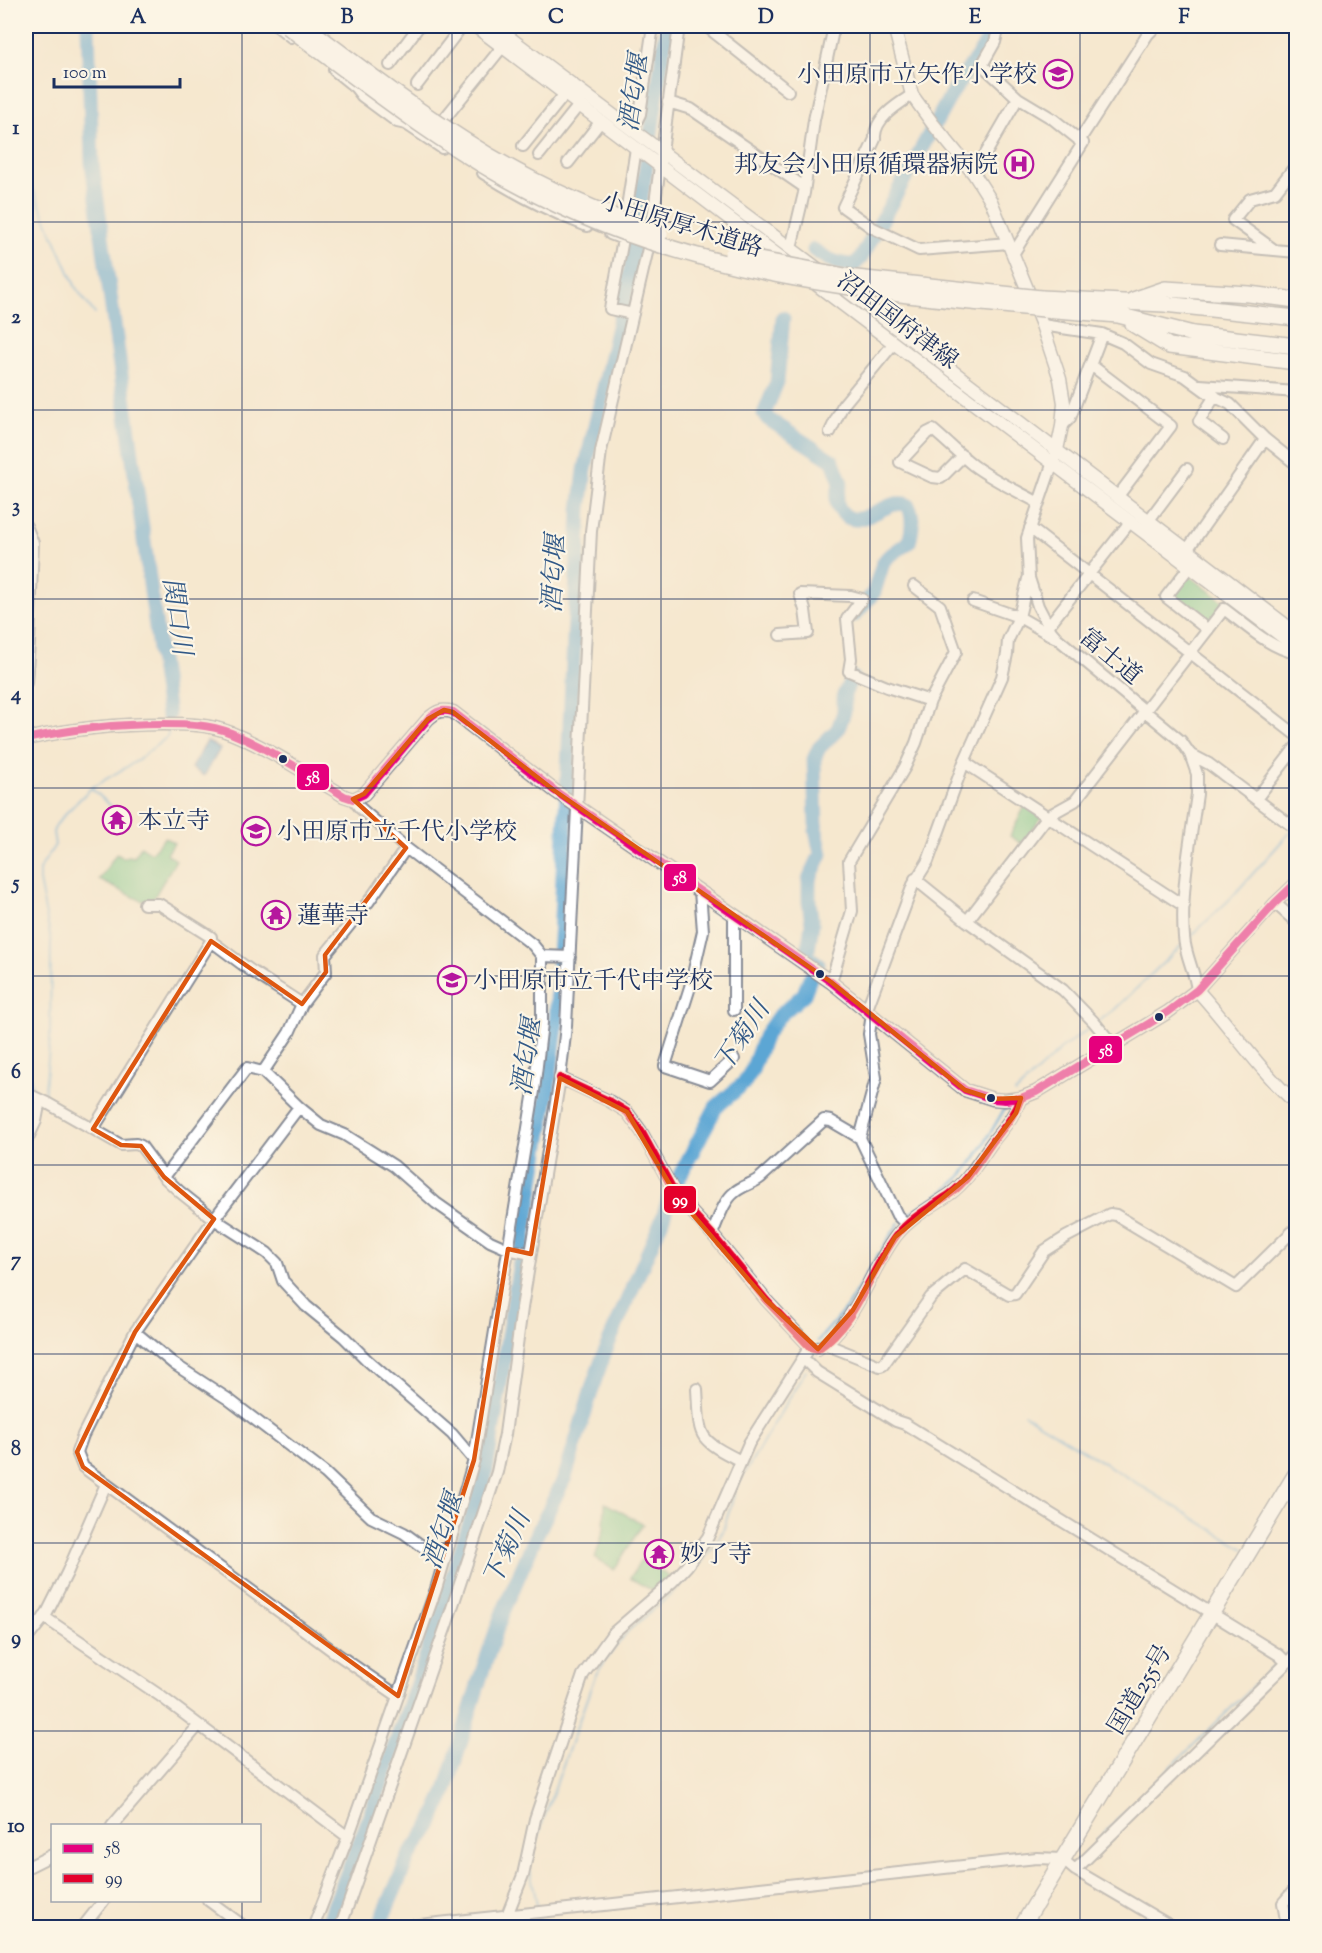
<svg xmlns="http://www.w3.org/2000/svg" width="1322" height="1953" font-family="'Sorts Mill Goudy','Noto Serif JP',serif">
<rect width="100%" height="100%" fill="#fcf5e5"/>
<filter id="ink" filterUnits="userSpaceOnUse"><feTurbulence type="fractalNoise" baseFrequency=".0167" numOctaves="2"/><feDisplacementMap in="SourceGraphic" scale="12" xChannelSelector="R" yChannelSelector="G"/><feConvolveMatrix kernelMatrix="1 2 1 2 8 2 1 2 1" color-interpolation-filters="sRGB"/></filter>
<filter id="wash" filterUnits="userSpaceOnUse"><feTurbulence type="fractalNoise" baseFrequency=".008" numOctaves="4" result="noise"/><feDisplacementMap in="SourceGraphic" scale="24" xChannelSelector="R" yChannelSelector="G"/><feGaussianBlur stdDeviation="1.35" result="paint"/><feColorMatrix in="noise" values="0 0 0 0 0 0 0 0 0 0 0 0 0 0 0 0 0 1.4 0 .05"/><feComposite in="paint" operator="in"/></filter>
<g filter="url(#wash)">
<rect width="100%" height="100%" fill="#f6e8cf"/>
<path fill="#76c88b" stroke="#487c74" stroke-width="1.5" d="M1187,574l38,29 -18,23 -37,-29z
M1025,806l17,11 -20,27 -12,-8z
M165,837l9,6 -7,11 9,6 -23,39 -11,2 -43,-21 17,-26 9,4 2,-2 7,1 7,-11 10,7z
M605,1503l38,21 -29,46 -19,-12 9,-29z
M641,1560l31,18 -16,15 -26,-15z"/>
<path fill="#5ca6d4" stroke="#3c6a99" stroke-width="1.5" d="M207,741l13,8 -16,27 -13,-8z"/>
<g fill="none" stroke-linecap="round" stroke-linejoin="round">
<path stroke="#5ca6d4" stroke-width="2" d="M26,173l50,115 19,26
M91,788l32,29
M1187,940l44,-42 60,-67
M1099,1021l16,-12 66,-63
M26,1058l7,32 3,2
M1015,1093l46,-44 31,-23
M44,1098l6,-59 1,-99 -12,-59v-11l16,-25 -2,-13 3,-7 9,-11 26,-26 44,-26 32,-25 2,-8
M906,1217c15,-13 34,-21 49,-35 22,-20 36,-52 52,-77
M882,1248l17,-25
M818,1341l29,-34 32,-54
M1024,1414l220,135
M1284,1656l12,-12
M1096,1841l184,-181
M531,1860l13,-42 51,-142 10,-16 24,-30 59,-50 26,-34 9,-15 13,-43 70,-118
M530,1869l8,41
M539,1916l2,12"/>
<path stroke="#5ca6d4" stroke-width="15" d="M88,26l4,137 76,552
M814,250c14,10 23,14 40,15l7,-7 91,-165 35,-51 4,-16
M783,318l-6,64 -13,32 4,5 65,42 8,22c-3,9 -7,18 -1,27 19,27 46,-15 68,-5 6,12 5,24 1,37l-21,15 -5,6 -9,29 -19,23
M816,824l-2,-65 5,-11 19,-19 6,-17v-17l8,-18
M816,831l5,23 -12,26v22l3,22 -5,32 11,8
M676,1183l40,-76 28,-24 8,-13 12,-33 14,-20 26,-23 6,-16
M382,1919l27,-63 21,-30 15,-33 37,-121 19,-55 34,-79 30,-61 29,-95 12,-33 56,-129 8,-25
M325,1928l39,-97 54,-150 67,-204 62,-381 9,-70 24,-517 5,-39 45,-196 37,-248"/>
</g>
</g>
<g filter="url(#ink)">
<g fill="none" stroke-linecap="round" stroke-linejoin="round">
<g stroke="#888c96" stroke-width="14">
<path id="minor" d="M277,26l14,11
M706,26l82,65
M390,65l29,-39
M334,70l21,17 7,9 35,26 9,2 36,24
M417,85l45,-59
M912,95c-14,9 -39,24 -37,44l-32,68 28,20 48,23 90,-7
M668,102l23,7 113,78
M445,118l58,-72
M632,130l8,-16 13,-88
M1079,141l69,-107 8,-8
M523,146l42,-52
M539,155l40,-50
M568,163l33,-42
M483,173c33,21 68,39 104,53
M974,174l44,-76 -36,-33 13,-23 4,-16
M624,227l12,-79
M610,234l13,5 -13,70 23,5
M1220,245l76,7
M791,248l13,-55 10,-73 20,-94
M1273,249l-40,-29 17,-21 25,-7 21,-27
M1013,254l70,-111 -30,-24 -35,-21
M1042,325l60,9 21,9 28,21 34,12 26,19 19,9 35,35 31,25
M1091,365l80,61 -53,70
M1200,385l96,7
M1215,396l-16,25 24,18
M1062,426l8,-8 32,-84
M830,432l13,-27 51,-62
M963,456l-22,22 -9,-1 -32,-15 27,-29 6,-3c13,11 26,24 40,35 20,15 44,26 66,38
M1055,456l-28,82 2,40 9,28 13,25 6,7 124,103 9,13 19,10 87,65
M1149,520l38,-51
M26,526l7,17 -4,100 -3,40
M1030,528l266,207
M1187,550l78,-111
M1190,566l-24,31 42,33
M973,601l46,16 35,20
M1049,625l81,-103
M780,635l28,-2 -3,-23 -5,-16 51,2 11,3 -15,20 4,40 -2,12 38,16 43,14
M1190,754l7,20v20c-6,44 -17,99 -13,143 1,18 11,35 13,53
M964,762l220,144
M353,799l7,9 46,40 127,97 9,11 28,1
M1256,799l40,-52
M915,879l52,42 96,69 31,32 19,23
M700,891l3,40 -13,56 -25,79 45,15 24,-22
M1275,903l21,19
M144,904h15l52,33v4l39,29 52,34
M734,915v95
M967,921l81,-105 27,-15 149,-192c22,16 45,39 72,44
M831,982l21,-71 -3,-50 56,-94 11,-24 14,-42 26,-49 -16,-46 -26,-20
M1197,990l78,-87 21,-20
M867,1009l46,-124 15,-24 36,-99 38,-85 5,-23 1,-14 11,-23 9,-38
M872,1014l-3,20 7,44 -16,60 37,77 9,9
M263,1072l26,-39 13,-29 24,-32 -1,-17 44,-54 37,-53
M560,1078l49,23 18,11 14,19 35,64 36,39 54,66 44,47 8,2c39,-26 51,-77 78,-113 15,-19 35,-29 54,-42 19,-14 30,-35 44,-54 11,-14 21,-25 27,-42
M26,1096l4,-1 17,8 74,42 15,-1 5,2 23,31 16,15 34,27 53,34 10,10 6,18 23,25 38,31 23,23 85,74 22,26
M93,1129l118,-188
M26,1142l10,-21 4,-21
M164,1177l83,-109 16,4 36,35 22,18 24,10 49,31 42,37 54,38 18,8 23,5
M712,1234c6,-13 11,-33 23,-42 7,-6 17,-8 25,-14l64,-58 7,1 29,17
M135,1332l39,32 54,35 97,74 46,44 33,16 40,29
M825,1344l55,22 3,-1 48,-68 34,-28 44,26 6,-1 29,-43 22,-14 44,-23 6,1 120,72 60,-59
M804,1359l13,13 79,49 9,3 374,231 8,8
M697,1389c3,48 -2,49 44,72
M106,1484l231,170 61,42
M44,1617l115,78 189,142
M26,1640l20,-25 21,-42 39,-89 -23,-17 -6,-15 6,-17 52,-103 79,-113 85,-112
M112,1826l87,-101
M26,1868l26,-13
M1075,1870l221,-216
M208,1900l38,28
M82,1928l22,-28
M313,1928l38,-99 85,-240 38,-129 60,-369 8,-68v-67
M340,1928l107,-305 50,-151 8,-38 17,-126 38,-230 6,-52 25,-495 10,-80 49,-211 29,-214
M392,1928l645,-70 25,1 13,11 99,58
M502,1928l21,-53 12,-56 48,-144 30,-42 59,-51 15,-16 21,-29 41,-94 61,-96
M1284,1928l2,-8 -3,-17 13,-15"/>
</g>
<g stroke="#888c96" stroke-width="15">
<path id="major" d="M475,26l317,240
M494,26l328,246
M894,26l18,69 21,29 41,50 17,27 51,124 18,54 4,24 -2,23 -5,24
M813,282l483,365
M841,286l455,347
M26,739c45,-10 90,-15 137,-15 23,0 46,0 68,9 39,16 76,41 113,63l9,3 11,-5 64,-75c9,-8 13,-10 25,-7l102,79 276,191 134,108 28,9 12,1 16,-2 15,-6 132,-80 29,-22c34,37 62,80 99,113"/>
</g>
<g stroke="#888c96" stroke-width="18">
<path id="highway" d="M1041,298l123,6 132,14
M1133,300l32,-11 84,5 47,6
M1044,309l74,6 75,19 103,12
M1133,324l36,22 127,16
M1021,1928l275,-454"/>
</g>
<use href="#minor" stroke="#fff" stroke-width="10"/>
<use href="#major" stroke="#fff" stroke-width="12"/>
<use href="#highway" stroke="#fff" stroke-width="15"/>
<g stroke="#888c96" stroke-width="18" stroke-linecap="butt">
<path id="highway-bridge" d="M287,26c75,56 149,115 231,159 162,89 345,107 526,124
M305,26c52,39 104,79 159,114 61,40 128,70 196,94
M732,255l124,23 185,20"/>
</g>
<use href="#highway-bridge" stroke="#fff" stroke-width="15"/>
<g stroke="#fcf5e5" stroke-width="12">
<path id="bus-1" d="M26,739c45,-10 90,-15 137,-15 23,0 46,0 68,9 39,16 76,41 113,63l9,3 11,-5 64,-75c9,-8 13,-10 25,-7l102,79 276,191 134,108 28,9 12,1 16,-2 15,-6 132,-80 29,-22 78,-87 21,-20"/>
</g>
<g stroke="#fcf5e5" stroke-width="12">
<path id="bus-2" d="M560,1078l49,23 18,11 14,19 35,64 36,39 54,66 44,47 8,2c39,-26 51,-77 78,-113 15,-19 35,-29 54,-42 19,-14 30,-35 44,-54 11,-14 21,-25 27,-42"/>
</g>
<use href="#bus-1" stroke="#e5007d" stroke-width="8"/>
<use href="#bus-2" stroke="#e4002b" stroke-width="8"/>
</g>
</g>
<path d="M0 0H1322V1953H0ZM444,710l9,2 102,79 276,191 134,108 28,9 28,-1 -5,15 -48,64 -73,60 -42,73 -35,39 -52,-49 -90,-105 -49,-83 -67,-34 -29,176 -23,-5 -34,211 -76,236 -315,-229 -6,-15 58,-120 79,-113 -50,-42 -23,-31 -20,-1 -28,-16 118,-188 91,63 24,-32 -1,-17 81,-107 -53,-49 11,-5 64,-75z" fill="#f6e8cf" fill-opacity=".55" fill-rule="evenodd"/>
<path fill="none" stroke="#de5710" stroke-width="4.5" stroke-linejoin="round" d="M444,710l9,2 102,79 276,191 134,108 28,9 28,-1 -5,15 -48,64 -73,60 -42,73 -35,39 -52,-49 -90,-105 -49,-83 -67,-34 -29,176 -23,-5 -34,211 -76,236 -315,-229 -6,-15 58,-120 79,-113 -50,-42 -23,-31 -20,-1 -28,-16 118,-188 91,63 24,-32 -1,-17 81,-107 -53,-49 11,-5 64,-75z"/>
<path fill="none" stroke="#1b2f5e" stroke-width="1.5" stroke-opacity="0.55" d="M242,26v1800M452,26v1902M661,26v1902M870,26v1902M1080,26v1902M26,222h1270M26,410h1270M26,599h1270M26,788h1270M26,976h1270M26,1165h1270M26,1354h1270M26,1543h1270M26,1731h1270M242,1900v28"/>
<defs>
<g id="school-ring" transform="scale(1.5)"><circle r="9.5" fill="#fcf5e5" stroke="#b5179e" stroke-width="1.5"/><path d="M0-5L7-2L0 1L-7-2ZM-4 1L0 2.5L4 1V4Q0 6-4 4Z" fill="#b5179e"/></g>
<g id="hospital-ring" transform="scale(1.5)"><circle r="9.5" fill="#fcf5e5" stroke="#b5179e" stroke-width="1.5"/><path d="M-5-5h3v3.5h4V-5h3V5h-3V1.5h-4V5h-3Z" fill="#b5179e"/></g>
<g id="temple-ring" transform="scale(1.5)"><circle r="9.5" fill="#fcf5e5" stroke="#b5179e" stroke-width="1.5"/><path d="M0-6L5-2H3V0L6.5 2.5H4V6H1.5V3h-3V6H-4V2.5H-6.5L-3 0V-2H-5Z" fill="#b5179e"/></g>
</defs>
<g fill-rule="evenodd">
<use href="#school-ring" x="1058" y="74"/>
<use href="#hospital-ring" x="1019" y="164"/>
<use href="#temple-ring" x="117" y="820"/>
<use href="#school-ring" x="256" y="831"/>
<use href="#temple-ring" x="276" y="915"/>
<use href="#school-ring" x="452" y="980"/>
<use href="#temple-ring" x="659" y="1554"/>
</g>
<g fill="#1b2f5e" stroke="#fcf5e5" stroke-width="2">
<circle cx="283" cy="759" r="5"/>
<circle cx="820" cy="974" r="5"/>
<circle cx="1159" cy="1017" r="5"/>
<circle cx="991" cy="1098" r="5"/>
</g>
<g text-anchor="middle" stroke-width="4.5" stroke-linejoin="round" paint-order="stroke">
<g font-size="24" fill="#1b2f5e" stroke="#fcf5e5" text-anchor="start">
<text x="1037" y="82" text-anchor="end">小田原市立矢作小学校</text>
<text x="998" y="172" text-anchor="end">邦友会小田原循環器病院</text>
<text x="138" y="828">本立寺</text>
<text x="277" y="839">小田原市立千代小学校</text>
<text x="297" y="923">蓮華寺</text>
<text x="473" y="988">小田原市立千代中学校</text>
<text x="680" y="1562">妙了寺</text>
</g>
<g font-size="24" fill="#1b2f5e" stroke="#fcf5e5">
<text transform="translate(682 224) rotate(17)" y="8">小田原厚木道路</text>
<text transform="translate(898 320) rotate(37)" y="8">沼田国府津線</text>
<text transform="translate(1111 656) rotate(40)" y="8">富士道</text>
<text transform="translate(1139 1689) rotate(-59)" y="8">国道255号</text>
</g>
<g font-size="26" font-style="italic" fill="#325987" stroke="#fcf5e5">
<text transform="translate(633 93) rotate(-82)" y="9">酒匂堰</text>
<text transform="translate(553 574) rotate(-87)" y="9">酒匂堰</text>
<text transform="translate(178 616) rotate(82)" y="9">関口川</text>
<text transform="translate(741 1036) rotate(-57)" y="9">下菊川</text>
<text transform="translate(526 1057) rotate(-82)" y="9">酒匂堰</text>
<text transform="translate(442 1531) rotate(-72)" y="9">酒匂堰</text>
<text transform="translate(506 1548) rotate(-66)" y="9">下菊川</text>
</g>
</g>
<g stroke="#fcf5e5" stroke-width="2">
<rect x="296" y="763" width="34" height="28" rx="6" fill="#e5007d"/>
<rect x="663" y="863" width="34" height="29" rx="6" fill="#e5007d"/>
<rect x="1088" y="1035" width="35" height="29" rx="6" fill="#e5007d"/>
<rect x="663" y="1185" width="34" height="29" rx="6" fill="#e4002b"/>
</g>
<g font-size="16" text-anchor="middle" font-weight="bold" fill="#fff">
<text x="313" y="783">58</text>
<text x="680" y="883">58</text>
<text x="1106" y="1056">58</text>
<text x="680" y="1205">99</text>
</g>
<rect width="1322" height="1953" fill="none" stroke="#fcf5e5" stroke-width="66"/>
<rect x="51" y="1824" width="210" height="78" fill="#fcf5e5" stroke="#a2a6af" stroke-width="1.5"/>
<rect x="63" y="1844" width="30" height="9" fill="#e5007d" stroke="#a2a6af" stroke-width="1.5"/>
<text x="105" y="1854" font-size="18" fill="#1b2f5e">58</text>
<rect x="63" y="1874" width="30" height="9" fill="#e4002b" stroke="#a2a6af" stroke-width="1.5"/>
<text x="105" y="1884" font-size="18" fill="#1b2f5e">99</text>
<path d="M54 78v9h126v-9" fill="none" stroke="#1b2f5e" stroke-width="3"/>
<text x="63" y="78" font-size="18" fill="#1b2f5e" stroke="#fcf5e5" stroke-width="4.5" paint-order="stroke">100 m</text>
<rect x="33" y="33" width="1256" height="1887" fill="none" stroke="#1b2f5e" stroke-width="2"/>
<g font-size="20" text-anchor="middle" font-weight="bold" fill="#1b2f5e">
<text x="138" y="23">A</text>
<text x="347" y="23">B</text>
<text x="556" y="23">C</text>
<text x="766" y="23">D</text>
<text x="975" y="23">E</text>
<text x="1184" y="23">F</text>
<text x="16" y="134">1</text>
<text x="16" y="323">2</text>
<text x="16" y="512">3</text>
<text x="16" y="700">4</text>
<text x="16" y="889">5</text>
<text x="16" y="1078">6</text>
<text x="16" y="1266">7</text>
<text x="16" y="1455">8</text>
<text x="16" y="1644">9</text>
<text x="16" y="1832">10</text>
</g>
</svg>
